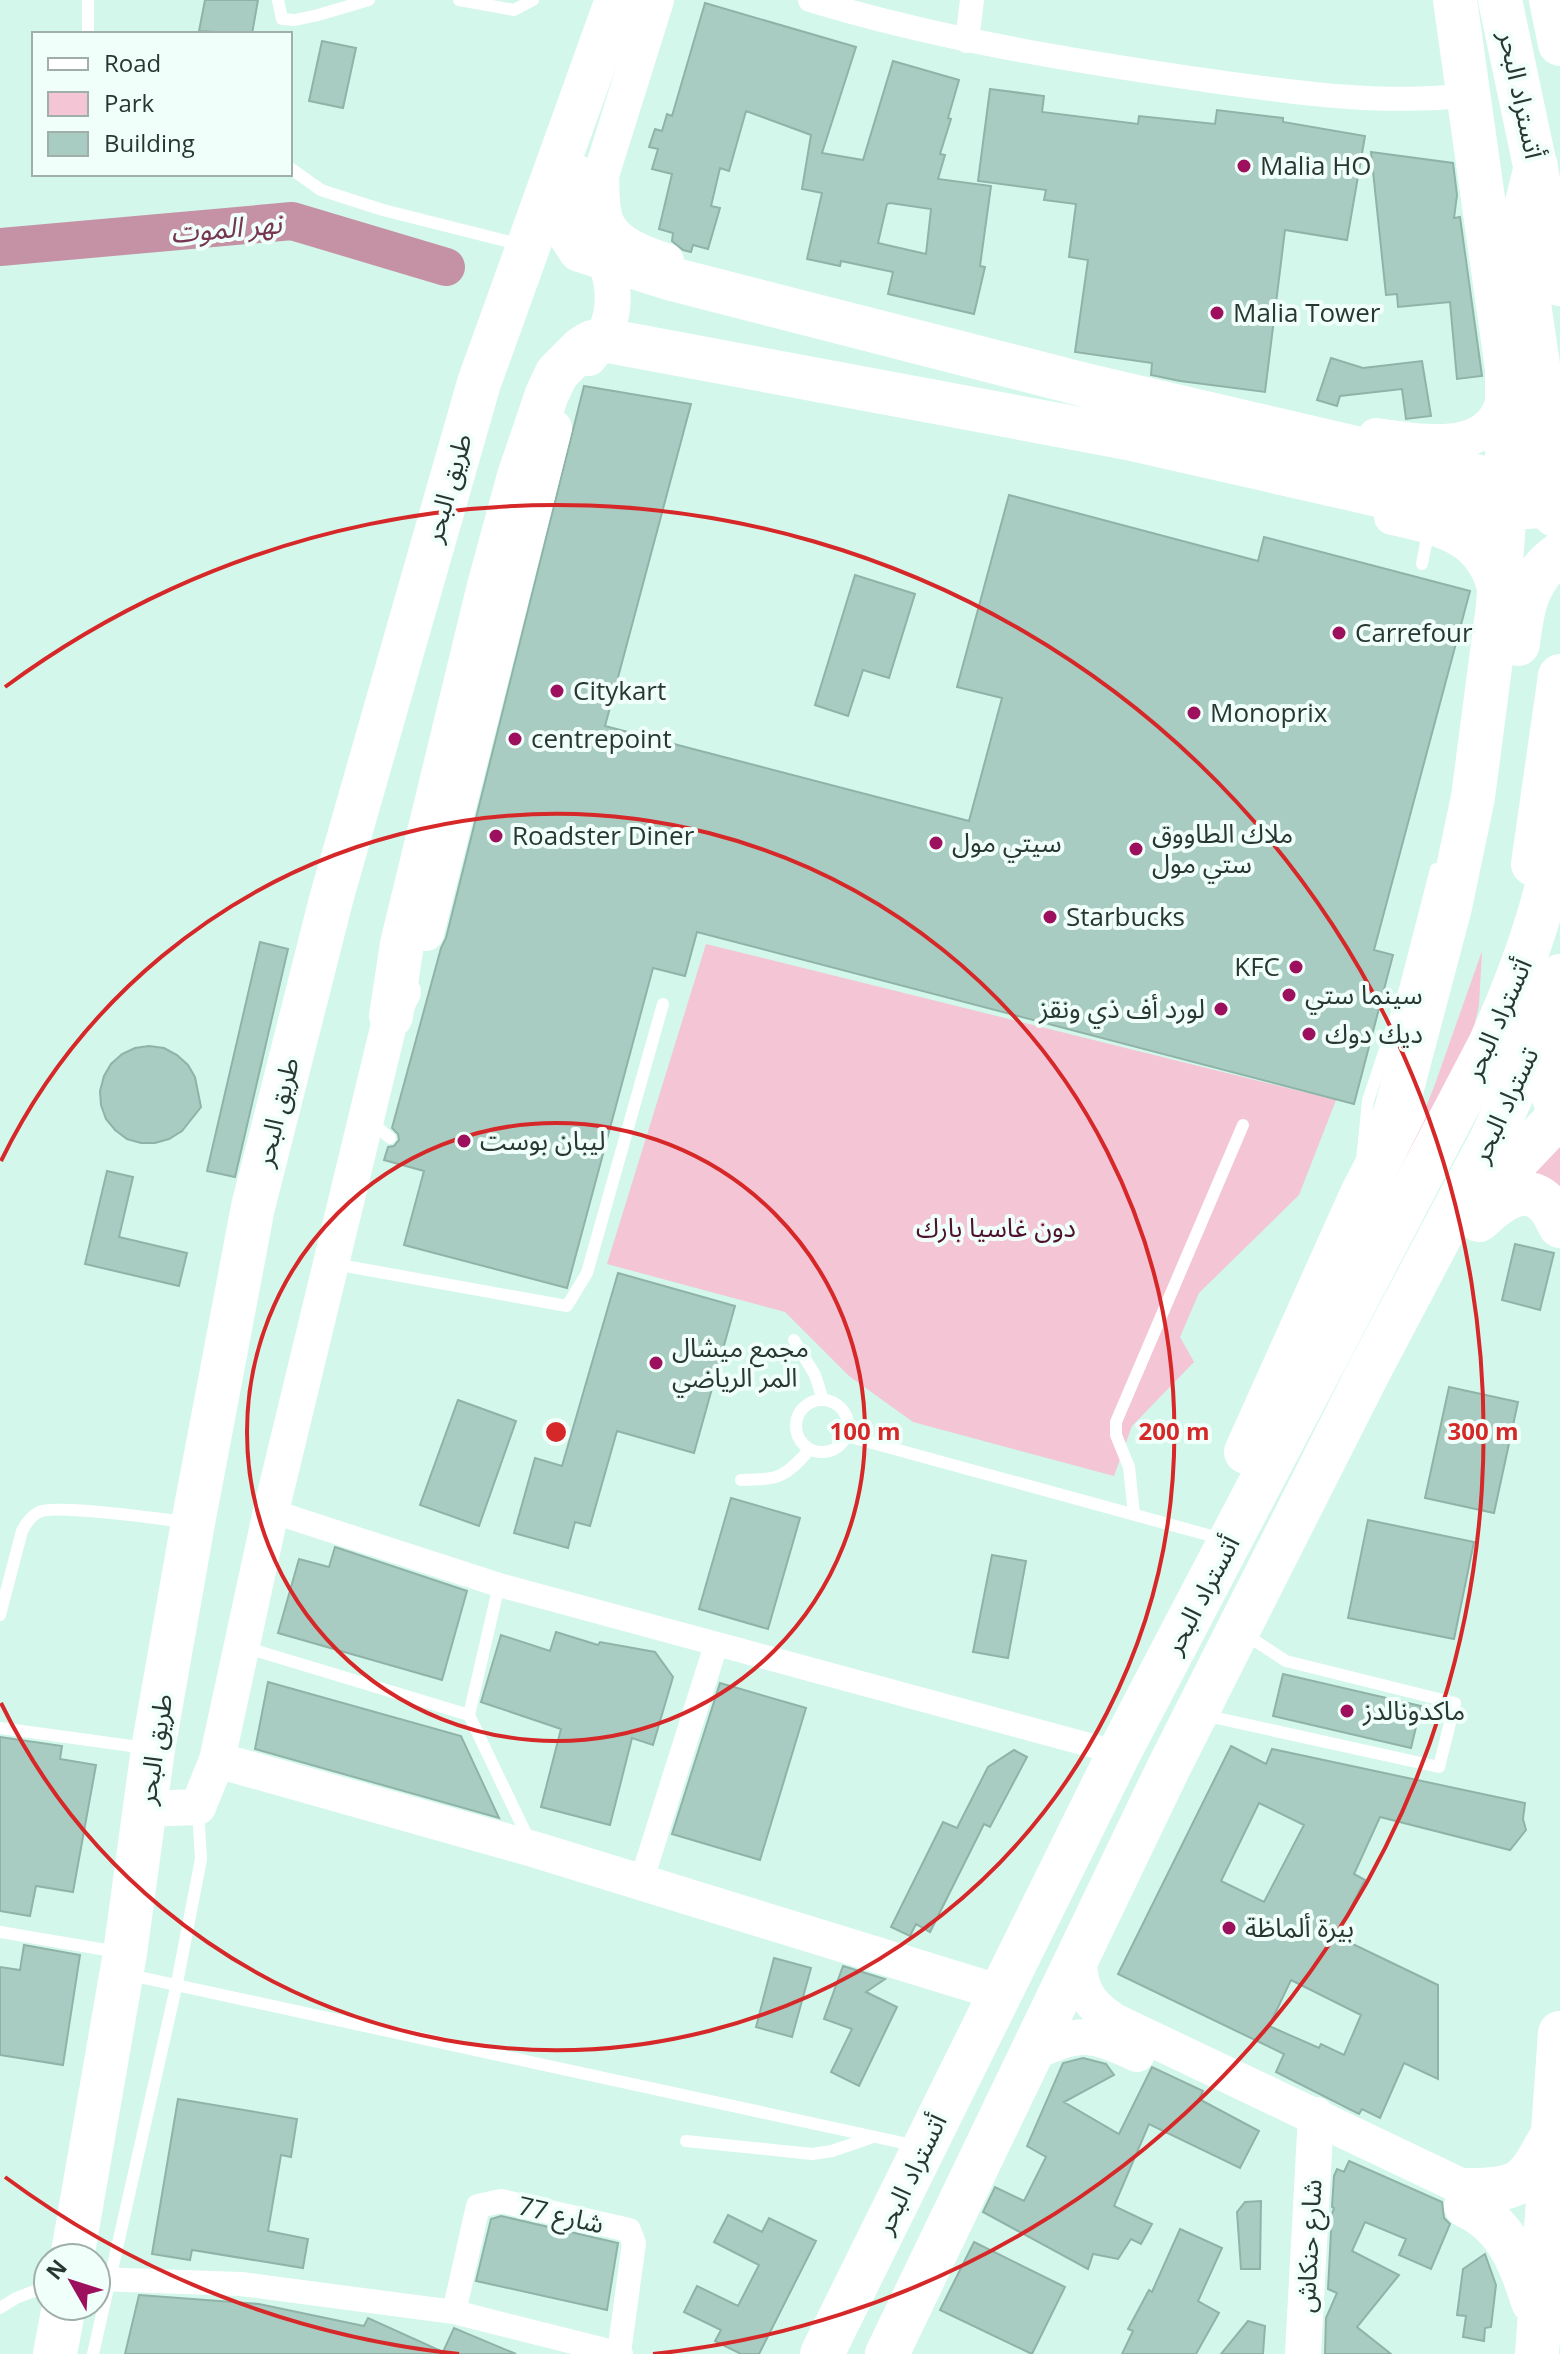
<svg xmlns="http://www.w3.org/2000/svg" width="1560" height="2354" font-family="'Open Sans','Noto Sans Arabic',sans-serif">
<rect width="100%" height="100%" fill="#d3f7eb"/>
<path fill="#f3c5d5" d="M706,944l630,156 -37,95 -100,98 -19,44 14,25 -62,64 -18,50 -201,-54 -64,-46 -64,-64 -178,-48z
M1482,951l-3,54 -7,31 -73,138 35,-87z
M1560,1134v70l-37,-19z"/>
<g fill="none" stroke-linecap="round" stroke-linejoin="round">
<path stroke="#c492a4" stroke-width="38" d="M0,247l292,-26 154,46"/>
</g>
<path fill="#a8ccc1" stroke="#90b3a8" stroke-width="2" fill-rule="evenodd" d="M205,0h53l-6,34 -53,-3z
M705,3l151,44 -34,106 41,7 30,-99 66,19 -11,38 3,1 -11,35 5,1 -7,24 53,7 -11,80 5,1 -11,47 -86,-20 5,-22 -52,-11 -1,5 -33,-7 15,-66 -20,-4 9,-54 -65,-24 -17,60 -9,-3 -9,38 9,2 -12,41 -15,-4 -2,7 -8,-2 -11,-9 1,-8 -14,-4 13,-55 -20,-5 6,-20 -9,-2 6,-18 7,2 5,-17 5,2zM890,203l41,6 -5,45 -48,-11 9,-39z
M322,41l34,7 -13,60 -34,-7z
M990,89l54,7 -2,16 96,12 1,-8 76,8 2,-14 66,8v4l82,14 -18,104 -62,-10 -20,162 -85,-11 -29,-6 1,-12 -77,-11 13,-92 -19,-3 7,-53 -32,-4 2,-10 -68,-9z
M1371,152l82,11 4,32 -3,23 6,-1 22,159 -25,3 -7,-77 -52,5 -1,-13 -11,1z
M1331,358l32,10 59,-7 9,55 -25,3 -4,-30 -62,7 -3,10 -20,-6z
M584,386l107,18 -86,322 364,95 33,-123 -45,-11 52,-192 249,66 6,-24 206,54 -96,359 19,5 -39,149 -657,-172 -12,44 -32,-8 -86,320 -163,-43 20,-74 -40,-11 4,-13 6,-1 5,-6 -1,-6 -6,-6 49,-180 5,-10z
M855,575l60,19 -26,84 -26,-8 -15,46 -33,-11z
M260,942l28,7 -53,228 -28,-6z
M149,1046l15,2 13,7 11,10 7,12 6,30 -19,24 -13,8 -14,4h-14l-14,-4 -12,-9 -9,-11 -5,-14 -1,-14 4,-15 7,-12 11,-10 13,-6z
M107,1171l26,6 -14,60 68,16 -8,33 -94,-22z
M1515,1244l39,9 -14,57 -38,-10z
M618,1273l117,33 -41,147 -77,-22 -27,95 -15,-4 -7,26 -54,-15 21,-75 27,8z
M1449,1387l69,15 -24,111 -69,-15z
M458,1400l58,21 -37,105 -59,-21z
M731,1498l69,20 -32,111 -69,-20z
M1368,1520l106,22 -20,97 -106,-21z
M335,1547l132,44 -25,89 -164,-47 21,-74 30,8z
M992,1555l34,6 -18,97 -35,-6z
M556,1632l42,13 2,-3 55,10 18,25 -20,68 -21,-7 -22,87 -69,-18 20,-78 -80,-27 20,-67 49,16z
M1283,1674l138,32 -10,42 -138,-32z
M268,1682l193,54 38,82 -244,-69z
M720,1683l86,25 -46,152 -88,-26z
M0,1737l62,9 -2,13 36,6 -23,127 -37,-6 -6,30 -30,-5z
M1231,1746l35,18 6,-15 253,54 -2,16 3,11 -16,20 -130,-33 -26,57 11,6 -29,56 102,49v94l-34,-16 -24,55 -18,-9 -3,5 -83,-42 8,-18 -166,-80zM1259,1803l45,22 -40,77 -43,-21zM1291,1980l70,35 -17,40 -23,-11 -2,4 -50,-22z
M1014,1750l13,7 -37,70 -6,-3 -54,108 -14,-8 -6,12 -19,-9 52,-105 14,6 31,-61z
M24,1945l56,10 -17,110 -63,-10v-88l20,3z
M774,1958l37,10 -19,69 -36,-10z
M843,1966l42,13 -19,13 31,15 -38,79 -28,-14 21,-43 -28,-10z
M1083,2058l23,6 8,11 -50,27 55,32 33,-67 51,24 -4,8 60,32 -19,37 -91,-44 -35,82 38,18 -11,20 -10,-5 -13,20 -25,-5 -5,15 -105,-57 12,-25 29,14 22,-44 -19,-11 36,-83z
M178,2099l119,20 -6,38 -10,-2 -13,76 40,8 -5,29 -111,-18 -2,10 -38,-6z
M1349,2161l93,41 2,16 6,6 -19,45 -32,-14 7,-16 -41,-17 -13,29 47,24 -42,52 34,27h-66l1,-36 11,-25 -9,-4 4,-75 2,-6 -2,-1 2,-31 3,-7 7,3z
M1261,2201l-1,68h-19l-4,-57 8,-10z
M728,2215l34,17 7,-14 47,23 -57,113h-18l-26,-13 6,-11 -37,-18 13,-26 41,20 21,-41 -45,-23z
M501,2216l117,27 -11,67 -131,-29 15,-62z
M1180,2229l42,19 -24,53 21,12 -23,41h-74l11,-23 -5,-2 21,-39 3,2z
M974,2242l91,45 -33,67 -92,-44z
M1485,2254l11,31 -5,42 -6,1 -1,13 -21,-4 3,-21 -9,-1 6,-46z
M139,2295l120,9 105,22 4,-8 75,34 11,-24 62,26h-391z
M1248,2321l17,5 -2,28h-42z"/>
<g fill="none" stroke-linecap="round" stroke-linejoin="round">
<path stroke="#fff" stroke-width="12" d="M88,0v34
M278,0l4,19 13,1 23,-5 51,-15
M459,0l55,10 19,-10
M290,168l31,22 12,4 50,16 139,35
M1422,564l7,-36
M371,1122l19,16
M1362,1160l6,-59 37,-112 31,-120
M334,1264l233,42 20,-33 76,-269
M794,1340l21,35 8,25
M796 1426a26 26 0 1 1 52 0a26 26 0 1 1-52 0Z
M847,1436l361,99
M741,1480c37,-1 43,-1 68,-30
M1134,1514l-5,-47 -13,-32v-13l127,-297
M499,1585l-30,130 61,127
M0,1615l22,-84c4,-8 9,-15 17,-19 17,-8 121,7 146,10
M244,1647l225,68
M1203,1715l236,52 16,-64 -169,-42 -43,-28
M0,1728l146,20
M0,1932l118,20
M130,1975l787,171
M686,2141l126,13 20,-3 38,-13
M0,2308l16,-10 32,-12
M93,2354l84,-371 24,-124 -3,-50"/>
<path stroke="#fff" stroke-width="24" d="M810,0c125,38 252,59 381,78 92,13 187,28 279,17
M967,41l5,-41
M271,1511l228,74 620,168
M641,1882l75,-237
M96,2279l145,5 213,28 167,42
M454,2312l24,-106 23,-5 128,29 5,13 -15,110"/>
<path stroke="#fff" stroke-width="36" d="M601,173c1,15 -1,37 6,51 10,21 39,31 59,37
M589,358c25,-29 30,-63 16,-98 -9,-22 -15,-29 -14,-53l65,-207
M1376,436c49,6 123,23 130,-49
M1392,517c52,11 96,22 105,81
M426,933l128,-505
M217,1760l316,89 468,144
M145,1809l53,-2 19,-47 54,-249 120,-495 12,-24
M1079,1949c-1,35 4,52 35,72l355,169
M1030,2054c48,-22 58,-23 107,0
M1303,2354l13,-239"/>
<path stroke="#fff" stroke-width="44" d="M1500,0l60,284
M1551,0l9,44
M1536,166l-17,69 27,185 9,95
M575,176l-10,34v17l15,23 92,29 417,107 412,96h33
M1518,644c4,-37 10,-68 42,-90
M1533,864l27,-188
M391,1016l11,-72 87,-358 30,-110 28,-82 10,-21 25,-25 10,-6 17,-1 519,97 281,64 68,8 83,-5
M1539,1028l7,39 14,52
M1389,1137l61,-230 23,-110 25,-191 9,-128v-109l-52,-369
M1475,1210l13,-19 72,-76
M1479,1220c31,-30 60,-42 81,6
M1246,1452l115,-256 43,-84
M1469,2190c53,0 57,-7 82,-53
M1466,2206c40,18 55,57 67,96
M72,2258l53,-305 28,-204 40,-226 60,-316 79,-311 147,-513 138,-383
M55,2354l9,-48
M822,2354l297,-601 371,-709c32,-72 55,-136 70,-215
M887,2354l281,-585 200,-396 123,-233 36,-78 33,-86
M1537,2354l23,-321"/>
</g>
<g fill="none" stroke="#d62828" stroke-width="4">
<circle cx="556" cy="1432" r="309"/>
<path d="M1 1161A618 618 0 1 1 1 1703"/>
<path d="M459 2354A927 927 0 0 1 5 2177M5 687A927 927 0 1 1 653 2354"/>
</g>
<g fill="#9d105d" stroke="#f0fffa" stroke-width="3">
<circle cx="1244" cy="166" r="8"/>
<circle cx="1217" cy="313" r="8"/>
<circle cx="1339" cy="633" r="8"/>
<circle cx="557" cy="691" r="8"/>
<circle cx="1194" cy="713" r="8"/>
<circle cx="515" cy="739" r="8"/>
<circle cx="496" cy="836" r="8"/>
<circle cx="936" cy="843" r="8"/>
<circle cx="1136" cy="849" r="8"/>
<circle cx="1050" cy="917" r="8"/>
<circle cx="1296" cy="967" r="8"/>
<circle cx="1289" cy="995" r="8"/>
<circle cx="1221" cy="1009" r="8"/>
<circle cx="1309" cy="1034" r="8"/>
<circle cx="464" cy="1141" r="8"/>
<circle cx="656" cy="1363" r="8"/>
<circle cx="1347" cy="1711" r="8"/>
<circle cx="1229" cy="1928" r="8"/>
</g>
<g text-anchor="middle" stroke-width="8" stroke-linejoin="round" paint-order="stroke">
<g font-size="26" fill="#293732" stroke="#f0fffa">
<text transform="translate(1521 95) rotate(78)" y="9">أتستراد البحر</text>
<text transform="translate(448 488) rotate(-74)" y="9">طريق البحر</text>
<text transform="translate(1498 1019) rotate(-66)" y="9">أتستراد البحر</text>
<text transform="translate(1505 1105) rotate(-65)" y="9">تستراد البحر</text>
<text transform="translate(277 1112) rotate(-76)" y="9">طريق البحر</text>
<text transform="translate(1202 1595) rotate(-62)" y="9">أتستراد البحر</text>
<text transform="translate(155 1749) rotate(-81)" y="9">طريق البحر</text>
<text transform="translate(911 2174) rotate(-64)" y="9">أتستراد البحر</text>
<text transform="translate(561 2215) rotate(13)" y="9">شارع 77</text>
<text transform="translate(1309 2246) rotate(-87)" y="9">شارع حنكاش</text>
</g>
<g font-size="26" fill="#293732" stroke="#f0fffa" text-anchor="start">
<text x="1260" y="175">Malia HO</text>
<text x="1233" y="322">Malia Tower</text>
<text x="1355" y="642">Carrefour</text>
<text x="573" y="700">Citykart</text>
<text x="1210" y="722">Monoprix</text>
<text x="531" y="748">centrepoint</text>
<text x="1152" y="843">ملاك الطاووق<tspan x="1152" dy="30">ستي مول</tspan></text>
<text x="512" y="845">Roadster Diner</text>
<text x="952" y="852">سيتي مول</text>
<text x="1066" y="926">Starbucks</text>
<text x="1280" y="976" text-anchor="end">KFC</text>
<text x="1305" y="1004">سينما ستي</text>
<text x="1205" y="1018" text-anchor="end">لورد أف ذي ونقز</text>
<text x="1325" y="1043">ديك دوك</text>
<text x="480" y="1150">ليبان بوست</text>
<text x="672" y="1357">مجمع ميشال<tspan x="672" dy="30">المر الرياضي</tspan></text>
<text x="1363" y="1720">ماكدونالدز</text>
<text x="1245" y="1937">بيرة ألماظة</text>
</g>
<g font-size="26" fill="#4d102d" stroke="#f0fffa">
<text x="996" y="1237">دون غاسيا بارك</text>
</g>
<g font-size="28" font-style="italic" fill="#763651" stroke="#f0fffa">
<text transform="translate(226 228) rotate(-5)" y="10">نهر الموت</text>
</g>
</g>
<circle cx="556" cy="1432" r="12" fill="#d62828" stroke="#f0fffa" stroke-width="4"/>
<g font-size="24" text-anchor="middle" font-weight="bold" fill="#d62828" stroke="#f0fffa" stroke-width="8" stroke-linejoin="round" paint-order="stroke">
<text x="865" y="1440">100 m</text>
<text x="1174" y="1440">200 m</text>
<text x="1483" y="1440">300 m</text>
</g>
<rect x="32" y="32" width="260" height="144" fill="#f0fffa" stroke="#a0afaa" stroke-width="2"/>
<rect x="48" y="58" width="40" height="12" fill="#ffffff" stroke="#a0afaa" stroke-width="2"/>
<text x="104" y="72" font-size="24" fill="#293732">Road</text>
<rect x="48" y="92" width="40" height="24" fill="#f3c5d5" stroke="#a0afaa" stroke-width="2"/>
<text x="104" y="112" font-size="24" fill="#293732">Park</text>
<rect x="48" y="132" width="40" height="24" fill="#a8ccc1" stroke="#a0afaa" stroke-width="2"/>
<text x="104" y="152" font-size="24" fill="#293732">Building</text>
<g transform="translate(72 2282) rotate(309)"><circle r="38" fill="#f0fffa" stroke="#a0afaa" stroke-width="2"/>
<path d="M0-6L14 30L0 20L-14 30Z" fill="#9d105d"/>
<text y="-12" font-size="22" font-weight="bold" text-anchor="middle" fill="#293732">N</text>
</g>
</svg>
